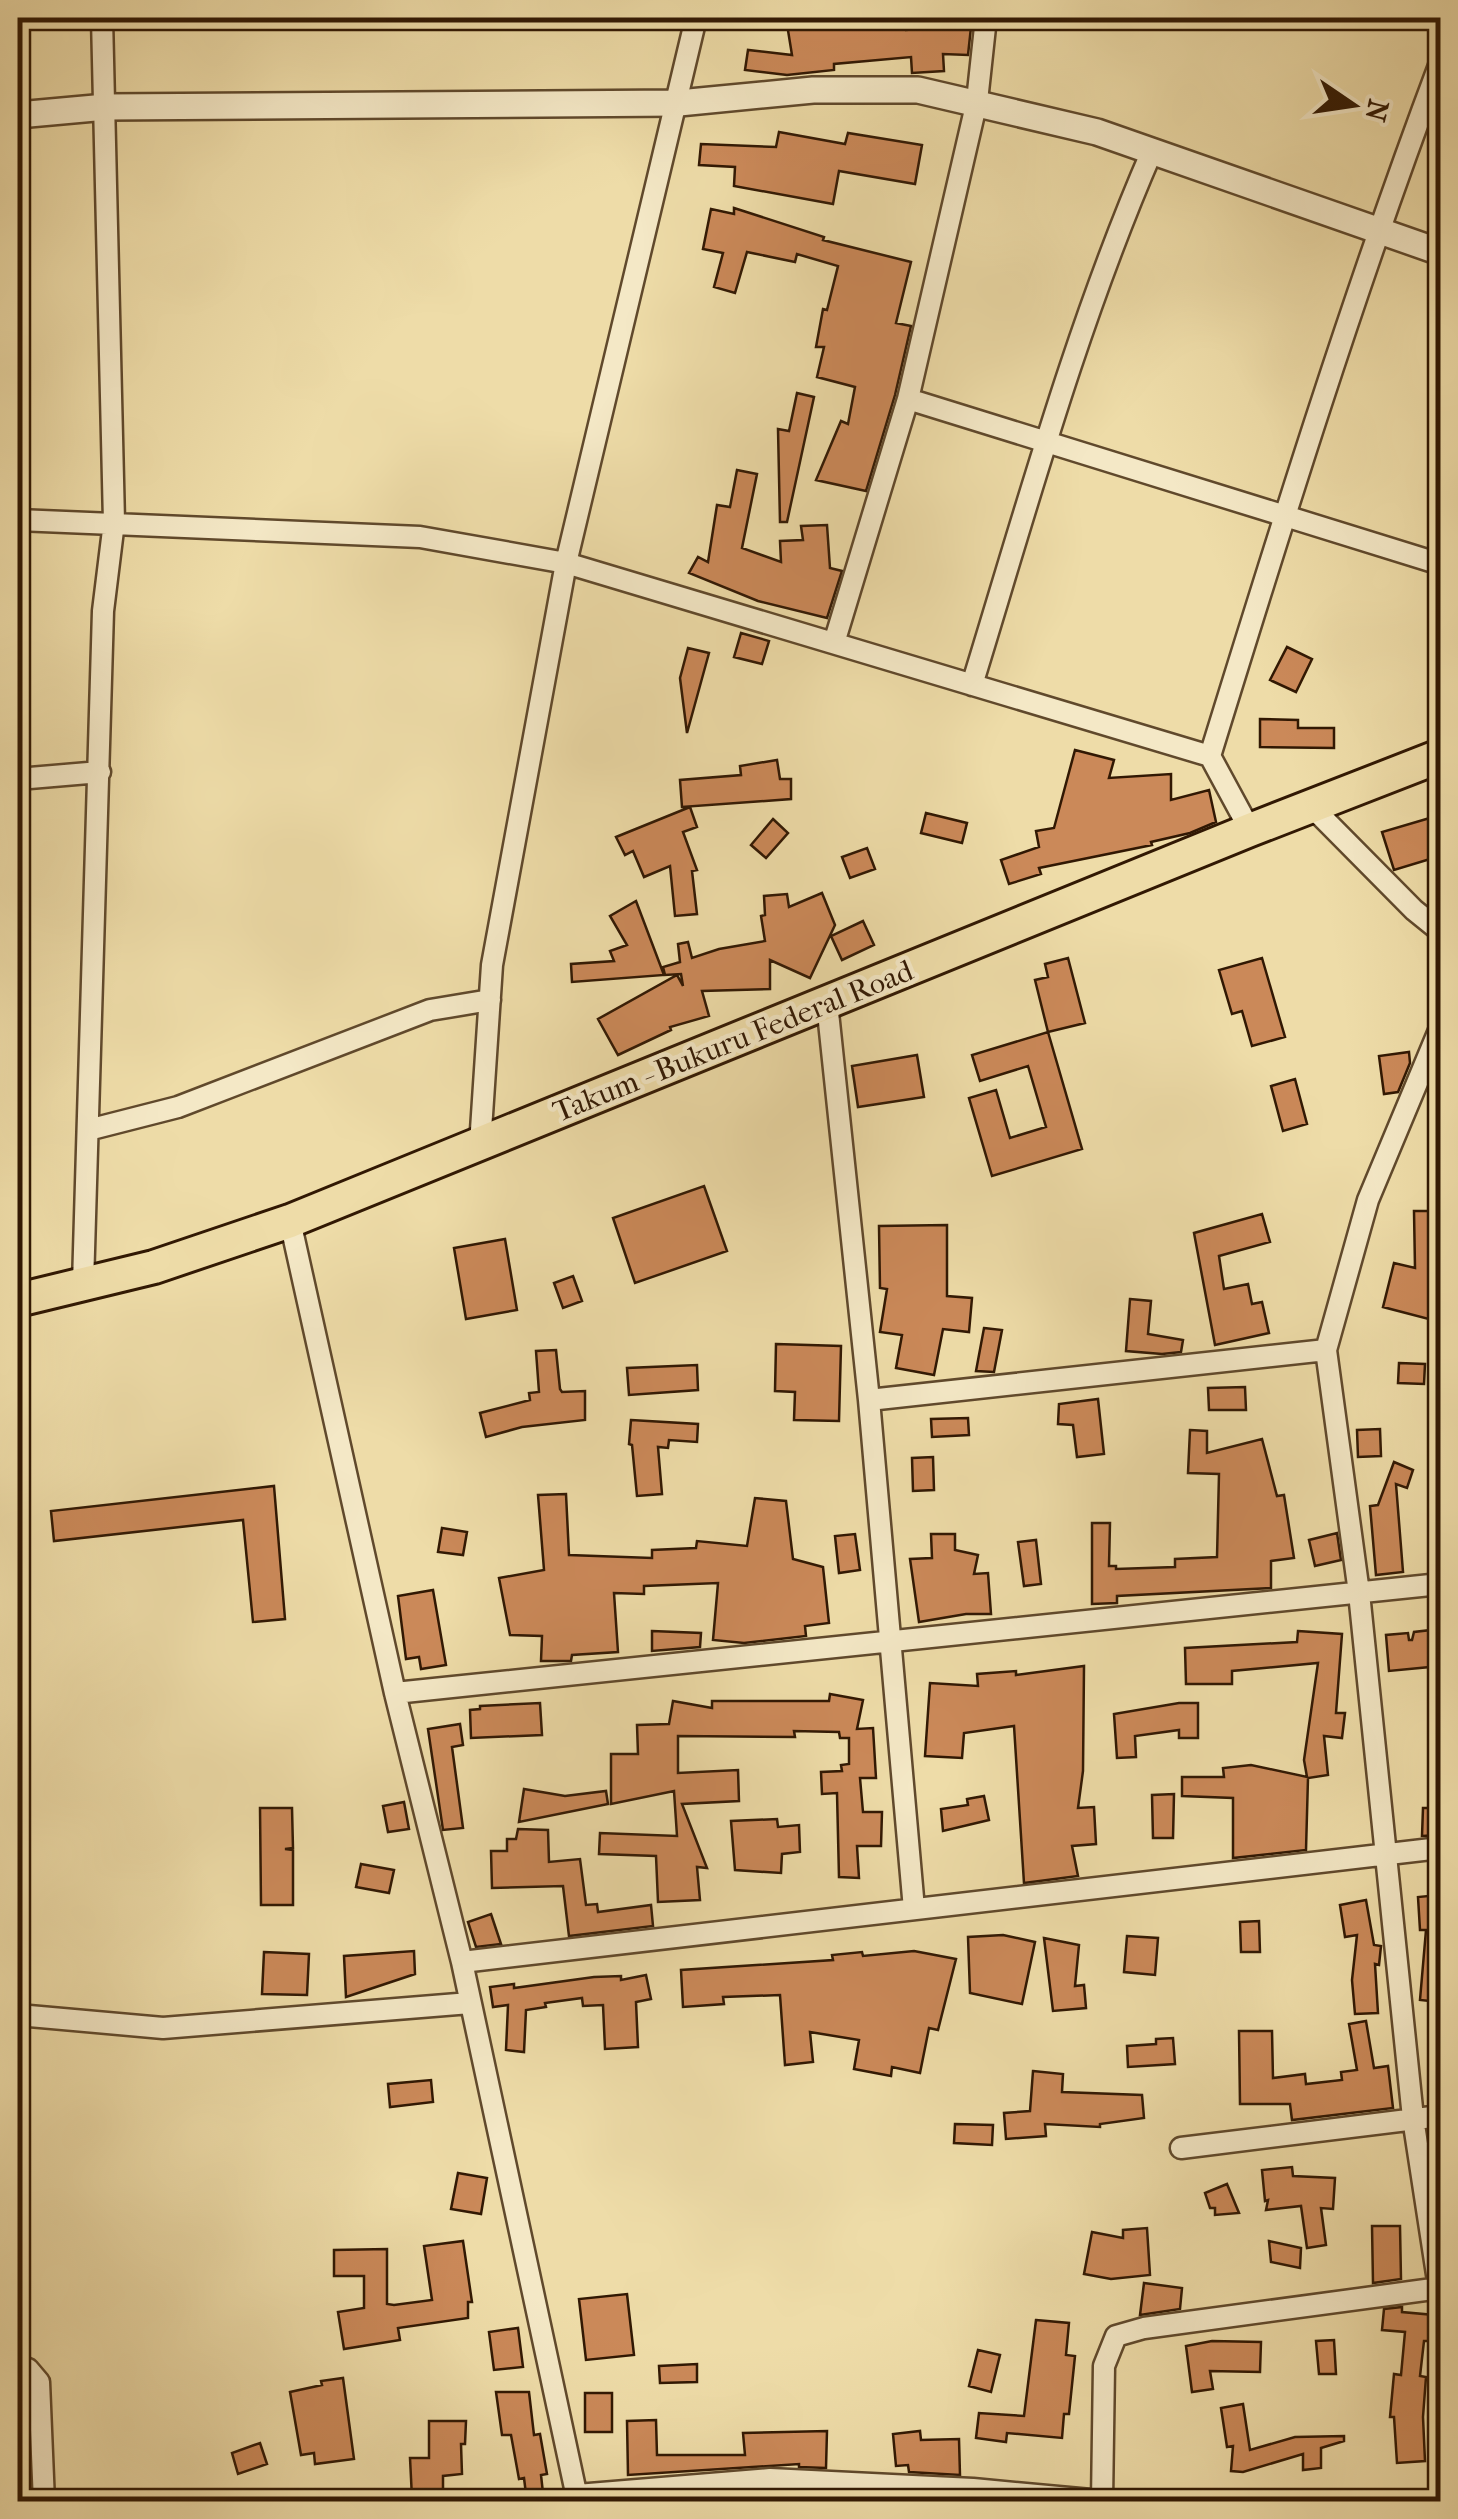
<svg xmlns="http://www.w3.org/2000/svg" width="1458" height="2519" font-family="'IM FELL French Canon',serif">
<rect width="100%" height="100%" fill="#eedca8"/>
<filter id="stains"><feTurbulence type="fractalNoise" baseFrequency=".002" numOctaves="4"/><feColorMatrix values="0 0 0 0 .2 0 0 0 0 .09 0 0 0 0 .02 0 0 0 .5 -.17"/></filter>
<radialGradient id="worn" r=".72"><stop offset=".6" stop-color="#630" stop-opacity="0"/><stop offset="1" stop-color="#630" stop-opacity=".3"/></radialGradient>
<path fill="#cb8959" stroke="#311803" stroke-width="2.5" d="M786,18h49l-1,5 70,-5 2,12 44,-3v-9h22l-4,37 -25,-1 1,17 -32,2 -1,-16 -77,7v6l-47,5 -42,-5 3,-20 44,5z
M779,132l66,12 3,-11 74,12 -7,39 -76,-13 -6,33 -99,-18 1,-19 -36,-2 2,-21 75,3z
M734,208l90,29 -1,3 88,22 -15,61 15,3 -16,69 -29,96 -50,-11 25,-59 7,3 7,-37 -38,-10 7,-30h-8l7,-38 4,1 11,-44 -41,-12 -2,8 -48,-10 -12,41 -21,-6 9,-34 -20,-4 8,-40 23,5z
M797,393l17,4 -27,125h-7l-2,-93 11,2z
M737,470l20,4 -15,74 39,14 -1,-21 23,-1 -2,-14 26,-1 3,43 12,3 -15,47 -69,-17 -69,-28 9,-16 10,5 9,-57 13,2z
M741,633l28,8 -7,23 -28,-7z
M1287,647l25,12 -16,33 -26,-12z
M688,648l21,5 -22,80 -7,-55z
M1260,719l38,1v8h36v20l-74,-1z
M1075,750l39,10 -5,18 62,-4v26l38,-10 7,32 -26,11 -39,9 1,3 -113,23 2,6 -32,10 -8,-24 38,-13 -3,-16 18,-3z
M777,760l3,19h11v20l-109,8 -2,-27 61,-5 -1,-9z
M690,807l7,20 -14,5 14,38 -5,1 5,43 -22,2 -5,-50 -26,11 -11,-26 -8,4 -9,-18z
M926,813l41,10 -5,20 -41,-10z
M1440,815v41l-46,14 -12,-38z
M773,819l15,14 -22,25 -15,-13z
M867,848l8,21 -25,9 -8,-21z
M822,893l13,32 -25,53 -40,-18v29l-68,2 7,25 -39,11 1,3 -53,25 -20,-36 79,-44 6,11 -2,-12 -16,1 -2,-8 17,-5 -2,-18 10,-2 4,16 27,-9 46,-8 -4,-25 4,-1 -1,-19 23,-2 2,13z
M636,901l28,74 -92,7 -1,-18 43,-3 -4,-10 17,-6 -17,-29z
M863,921l11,24 -32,15 -11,-24z
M1068,958l17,65 -37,9 -13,-52 13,-3 -3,-13z
M1262,958l23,79 -33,9 -10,-35 -10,3 -13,-44z
M1048,1032l34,117 -90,27 -23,-78 27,-8 14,48 36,-11 -18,-61 -48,15 -8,-26z
M1409,1052l1,11 -12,29 -14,2 -5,-38z
M917,1055l7,42 -66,10 -6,-41z
M1295,1079l12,45 -24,7 -12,-45z
M704,1186l23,65 -92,32 -22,-65z
M1414,1211h26v111l-57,-15 11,-44 21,5z
M1262,1214l8,28 -51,14 5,33 24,-5 4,20 10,-2 7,31 -54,12 -21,-112z
M947,1225v71l25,2 -3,34 -26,-3 -9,46 -38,-7 6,-33 -22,-3 7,-43 -7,-1 -1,-62z
M505,1239l12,71 -51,9 -12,-71z
M573,1276l9,25 -19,7 -9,-25z
M1130,1299l21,2 -3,33 35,6 -2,12 -19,2 -36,-3z
M984,1328l18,2 -8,42 -18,-1z
M776,1344l65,2 -2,75 -45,-1 1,-28 -20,-1z
M556,1350l4,39 2,3 23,-1v29l-63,7 -36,10 -6,-24 50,-13 -1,-7 10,-1 -3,-41z
M1399,1363l26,1 -1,20 -26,-1z
M697,1365l1,25 -69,5 -2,-27z
M1245,1387l1,23h-37l-1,-22z
M1098,1399l6,55 -27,3 -4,-32 -15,-1 1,-20z
M968,1418l1,17 -37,2 -1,-18z
M631,1420l67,4 -1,18 -28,-2 -1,8 -10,-1 4,47 -25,2 -5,-51 -3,-1z
M1380,1429l1,27 -23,1 -1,-27z
M1190,1430l17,1v22l55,-14 15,57 7,-1 10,63 -23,3v27l-154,8v7l-25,1v-81h18l-1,43h7v3l59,-2v-8l42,-2 2,-83 -31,-1z
M933,1457l1,33 -21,1 -1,-33z
M1394,1462l19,8 -6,18 -11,-4 7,88 -27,3 -6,-69 8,-1z
M274,1486l11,133 -32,3 -10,-102 -189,21 -3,-30z
M566,1494l3,61 83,3v-8l44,-2 1,-7 50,5 8,-48 31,3 7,58 30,8 6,56 -24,3 1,10 -62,7 -31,-3 5,-57 -74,3v8l-30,-1 4,59 -46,3 -1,6h-30l1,-25 -32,-1 -11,-57 45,-8 -6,-75z
M442,1528l25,4 -4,23 -25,-3z
M1337,1533l4,27 -26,6 -6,-26z
M855,1534l5,36 -21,3 -4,-37z
M931,1534h24v16l23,5 -4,19 14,-1 3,41h-25l-47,8 -9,-63 22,-1z
M1036,1540l5,44 -17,2 -6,-44z
M433,1590l13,75 -25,4 -2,-12 -13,2 -8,-63z
M1440,1629v37l-51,5 -3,-36 22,-2 1,7h3l2,-8z
M652,1631l49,2 -1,14 -48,4z
M1298,1631l44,3 -6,79h9l-3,25 -18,-2 4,39 -20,3 -2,72 -73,8v-60l-51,-2v-19h42l-1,-9 28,-3 56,12 -3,-17 14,-97 -86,8v13h-46l-1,-36 112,-6z
M1084,1666l-1,105 -5,37 16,-1 2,37 -24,2 6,30 -54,7 -10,-157 -50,7 -2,25 -37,-2 5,-73 48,3 -1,-12 39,-3v4z
M830,1694l33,6 -6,29 16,-1 3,50h-16l3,34h19l-1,34h-24l2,32 -20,-1 -2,-84 -15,1 -1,-22 21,-1 -1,-6 8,-1v-26h-9l-1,-6 -45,-1 1,6 -117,-1v37l60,-3 1,31 -57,3 25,64 -10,-1 3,33 -42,2 -2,-46 -57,-2 1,-21 77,3 -3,-45 -63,13v-50h27l-1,-29 32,-1 4,-23 39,7v-7h117z
M540,1703l2,32 -71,3 -1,-28 10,-1v-3z
M1179,1703h19v35h-19v-8l-44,6 1,21 -19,1 -3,-44z
M460,1724l3,21 -11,2 11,81 -20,2 -15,-101z
M524,1789l41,7 41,-5 2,13 -89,18z
M1174,1794l-1,44h-20l-1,-43z
M984,1796l5,24 -46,11 -2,-22 27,-4 -1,-6z
M404,1802l5,27 -21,3 -5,-26z
M260,1808h32l1,40 -8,1 8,1v55h-32z
M1423,1808h17v27l-18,1z
M777,1819l1,8 21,-2 1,27 -18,2 -1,19 -46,-3 -4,-49z
M518,1829l30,1 1,32 31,-3 6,46 11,-1 1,8 53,-7 2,21 -84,10 -6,-50 -71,2 -1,-37h16v-12h9z
M361,1864l33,6 -5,23 -33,-6z
M1438,1895l2,26v81l-20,-2 6,-70h-6l-2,-33z
M1366,1900l8,45 7,1 -2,19 -4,-1 3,49 -23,1 -3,-34 5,-45 -12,2 -5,-32z
M491,1914l10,30 -25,3 -8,-25z
M1259,1921l1,31h-19l-1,-30z
M1003,1935l32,7 -13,62 -52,-11 -2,-56z
M1127,1936l31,2 -3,37 -31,-3z
M1044,1938l35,7 -4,41 9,-1 2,23 -33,3z
M414,1951l1,23 -69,23 -2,-41z
M914,1951l42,8 -18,71 -9,-2 -9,45 -28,-6 -1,9 -37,-7 5,-29 -49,-8 3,30 -28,3 -5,-70 -57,2 1,7 -41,3 -2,-37 152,-10 -1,-5 30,-3 1,4z
M264,1952l45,2 -2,41 -45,-1z
M646,1975l5,24 -15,3 2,45 -33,2 -2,-44 -20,1 -1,-8 -37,5 1,4 -20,3 -2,42 -18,-2 2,-45 -15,2 -3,-20 24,-3v4l80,-11 27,-1v4z
M1366,2021l8,47 14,-2 5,42 -101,12 -2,-16h-50l-1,-73h33l1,47 32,-4 1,10 36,-4 -1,-8 16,-2 -8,-46z
M1173,2038l2,26 -47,3 -1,-21 29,-2v-5z
M1033,2071l30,3 -1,18 80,3 2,23 -44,6v3l-55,-3 1,12 -40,3 -2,-26 26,-2z
M431,2080l2,22 -43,5 -2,-23z
M955,2124l38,1 -1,20 -38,-2z
M1292,2167l1,9 42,2 -2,31 -12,-1 5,37 -19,3 -6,-42 -35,4 2,-10 -3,1 -3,-31z
M458,2173l29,5 -6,36 -30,-5z
M1227,2184l12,29 -24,2v-7h-5l-5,-15z
M1372,2226h28l1,53 -28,4z
M1147,2228l3,47 -39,4 -27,-5 8,-42 31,6v-8z
M463,2241l9,61h-4v16l-70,10 2,12 -56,9 -6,-37 26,-4v-32h-30v-26l53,-1v55l7,1 38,-5 -8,-54z
M1269,2241l32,7 -1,20 -29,-6z
M1144,2283l38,5 -2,21 -40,6z
M627,2294l7,61 -48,5 -7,-61z
M1402,2307v5l32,3 -3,26h-7l-4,35 6,1 -3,40 2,44 -28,2 -3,-46h-4l4,-43 7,1 4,-43 -23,-2 2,-21z
M1036,2320l33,3 -3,32 9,1 -6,58h-5l-2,24 -55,-5 -1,9 -30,-4 3,-25 45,3z
M518,2328l5,39 -29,3 -5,-38z
M1334,2340l2,34h-17l-3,-33z
M1212,2341l49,1 -1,30 -50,-1 3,18 -21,3 -6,-46z
M978,2350l22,5 -9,37 -22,-6z
M697,2364v18l-37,1 -1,-17z
M343,2378l11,81 -39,5 -1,-11 -13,2 -11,-63 32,-7 -1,-4z
M496,2392h33l5,43 6,-1 7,40 -6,1 3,27h-17l-3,-24 -5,1 -8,-44h-9z
M585,2393h27v39h-27z
M1243,2404l7,46 45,-13 49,-1v5l-23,7v20l-18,2v-16l-60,18 -12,-1 2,-25 -6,1 -6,-39z
M656,2420l1,35h88l-2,-22 84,-2 -1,37 -27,-1v-3l-171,11 -1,-54z
M429,2421h37l-1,23h-4l1,30 -19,2v21l-31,1 -2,-40h19z
M920,2431l1,9 38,-1 1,36 -51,-3 -1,-7 -12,1 -3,-32z
M260,2443l7,21 -29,10 -6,-21z"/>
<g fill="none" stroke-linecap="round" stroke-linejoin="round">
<g stroke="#60492c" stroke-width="25">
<path id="minor" d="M908,399l532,165
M18,520l402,17 146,26 644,193 40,74
M834,643l74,-244 69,-298 9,-83
M972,685c55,-179 105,-362 180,-534
M1210,756c72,-233 144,-465 230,-693
M18,779l82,-7
M1312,807l102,103 26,21
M827,1003l42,397 45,509
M1440,1028l-72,172 -42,150 33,243 54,525 27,176
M88,1130l90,-23 252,-97 60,-10
M480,1145l12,-180 74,-402 130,-545
M290,1221l105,472 67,269 116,540
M83,1284l20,-673 11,-89 -12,-504
M869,1400l457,-50
M395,1693l1045,-109
M462,1962l978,-114
M18,2015l145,13 307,-25
M1181,2148l259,-32
M18,2366l10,3 11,13 5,120
M577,2495l193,-16 203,10 129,12 2,-135 12,-30 28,-8 296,-40"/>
</g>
<g stroke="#60492c" stroke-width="30">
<path id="tertiary" d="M18,115l88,-8 573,-4 134,-13h105l179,42 343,120"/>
</g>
<g stroke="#311803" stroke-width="38">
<path id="primary" d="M18,1300l136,-33 136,-46 960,-391 190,-74"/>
</g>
<use href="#minor" stroke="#f4e8c6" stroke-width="20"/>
<use href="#tertiary" stroke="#f4e8c6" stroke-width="25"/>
<use href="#primary" stroke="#eedca8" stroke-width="32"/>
</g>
<g text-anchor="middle" stroke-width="9" stroke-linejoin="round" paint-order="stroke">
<g font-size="30" fill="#311803" stroke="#f4e8c6">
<text transform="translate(733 1041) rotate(-22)" y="10">Takum - Bukuru Federal Road</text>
</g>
</g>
<rect width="1458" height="2519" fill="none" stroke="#eedca8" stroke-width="60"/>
<rect x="20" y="20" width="1418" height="2479" fill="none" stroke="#311803" stroke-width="5"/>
<rect x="30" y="30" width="1398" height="2459" fill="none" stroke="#311803" stroke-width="2.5"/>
<g transform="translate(1353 105) rotate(103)" stroke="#f4e8c6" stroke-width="8" paint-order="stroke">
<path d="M0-8L18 38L0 25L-18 38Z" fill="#311803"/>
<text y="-15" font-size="28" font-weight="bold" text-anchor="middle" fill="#311803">N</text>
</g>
<rect width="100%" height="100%" filter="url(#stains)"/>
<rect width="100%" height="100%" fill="url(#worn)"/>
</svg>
